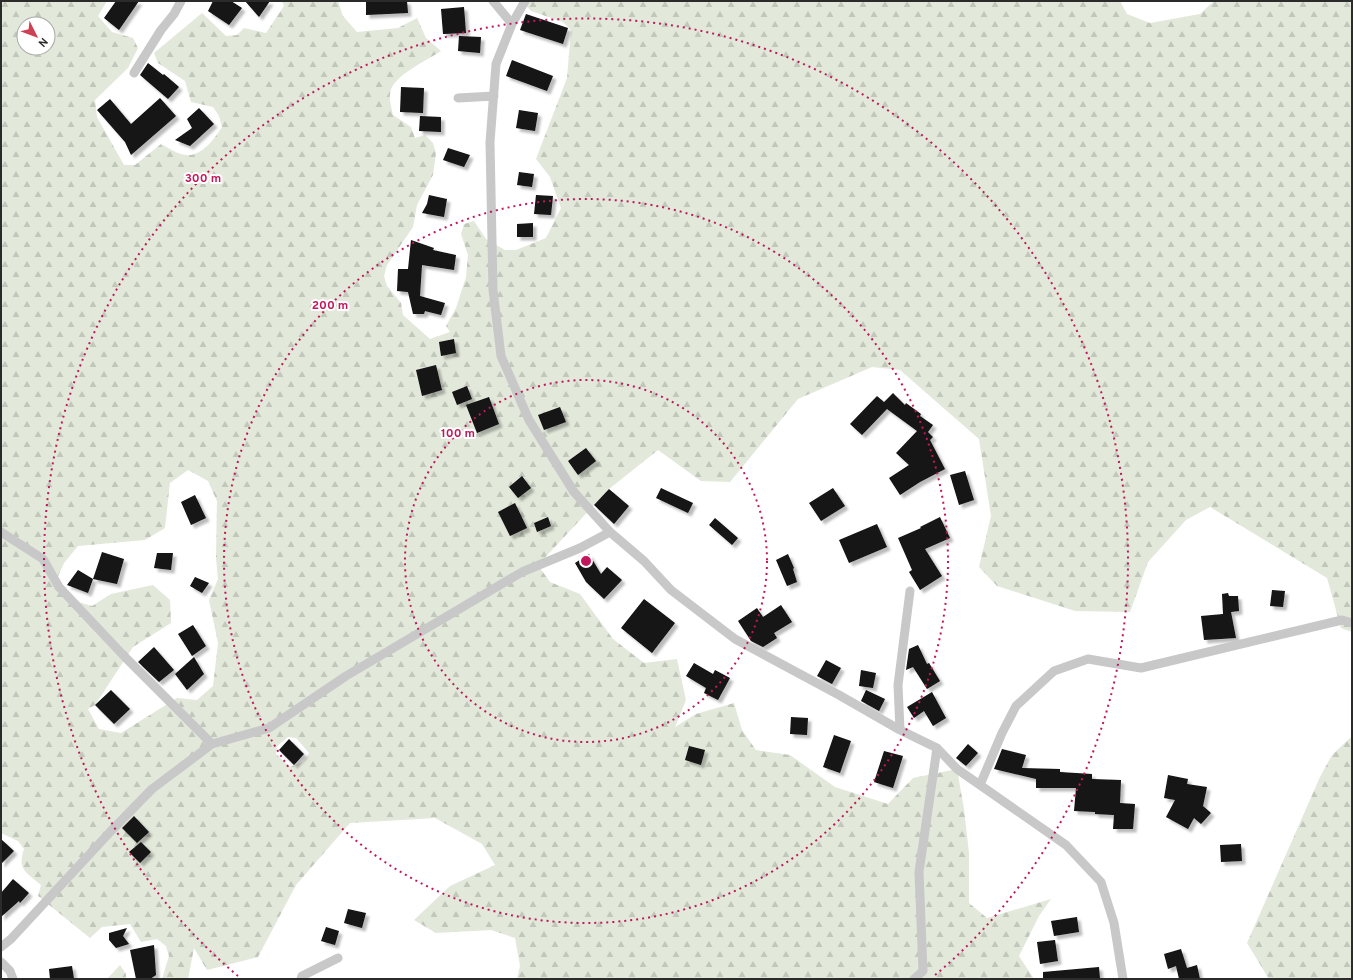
<svg xmlns="http://www.w3.org/2000/svg" width="1353" height="980" font-family="Overpass,sans-serif">
<defs>
<pattern id="forest-firs" width="22" height="20" patternUnits="userSpaceOnUse"><rect width="22" height="20" fill="#e2e8da"/><path d="M5 1l3.5 6h-7zM16 11l3.5 6h-7z" fill="#c2c7bb"/></pattern>
<filter id="shadow"><feDropShadow dx="3.5" dy="3.5" stdDeviation="1" flood-color="#0004"/></filter>
</defs>
<rect width="100%" height="100%" fill="#fff"/>
<path fill="url(#forest-firs)" fill-rule="evenodd" d="M1,1h106l-9,15 14,16 21,6 5,10 -10,20 -33,32 2,17 27,48h11l26,-21c6,3 13,8 20,10 18,6 32,-13 41,-27l-3,-11 -6,-9 -22,-5 -6,-21 -27,-18 -4,-10 48,-40 24,23 11,-1 7,-7 22,5 18,-27 -2,-5h56l5,15 14,16 41,-4 19,-10 9,20 15,13c-13,9 -50,25 -51,43 -1,6 2,15 3,21l18,12 4,11 10,-3 8,8 3,10 -3,22 -16,30 -4,22 -26,38 -3,11 3,10 14,17 2,12 27,24 20,-7 -4,-6 10,-18 10,-31 2,-22 -7,-21 3,-10 10,-3 12,18 19,11h11l30,-12 15,-30 -11,-31 -14,-18 31,-81 4,-48 -8,-8 -32,-11 -9,-10h598l7,13 23,9 50,-9 14,-13h138v631l-11,-4 -14,-50 -117,-71 -24,13 -38,42 -18,50 -55,-1 -78,-25 -18,-19 12,-51 -12,-77 -79,-69 -28,-3 -74,32 -68,83 -29,-1 -43,-31 -49,39 -71,76 12,17 30,12 33,45 31,24 33,-4 9,41 -11,27 21,-13 38,-11 8,27 14,20 34,5 45,32 53,17 25,-26 44,-9 7,40 5,44v50l18,15 64,-19 -12,17 -20,40 15,23h-517l3,-13 -5,-28 -24,-8 -55,3 -22,-13 36,-34 45,-21 -13,-21 -47,-26 -85,5 -54,62 -38,72 -51,13 -13,-22 -6,31h-26l7,-23 -3,-10 -9,-7 -16,3 -11,-18 -28,3 -12,11 -52,-42 3,-11c-15,-13 -24,-15 -17,-36l-6,-8 -17,-8zM24,24h24v24h-24zM188,470l20,11 9,20 -1,57 2,21 -9,21 9,43 -5,43 -16,14 -20,-2 -56,35 -22,-4 -11,-20 7,-4 38,-58 38,-24 -1,-23 -17,-15 -42,9 -19,12 -20,-6 -18,-15 10,-22 14,-17 67,-6 20,-12 5,-45zM288,737l8,1 13,15 -6,9 -13,5 -14,-13 1,-8z
M1350,738h2v241h-83l-22,-36 73,-166 12,-22z
M120,965l6,9v5h-19z"/>
<path fill="#121212" filter="url(#shadow)" d="M116,1h23l-20,29 -15,-12z
M213,1h18l11,7 -13,17 -21,-14z
M245,1h25l-11,16z
M366,1h41l1,12 -42,2z
M464,7l2,26 -23,1 -2,-25z
M526,14l42,14 -5,16 -43,-14z
M459,36l22,1 -1,16 -22,-2z
M512,60l41,16 -6,15 -41,-15z
M148,63l15,12 1,-1 15,13 -11,12 -28,-24z
M401,87l23,1 -1,25 -23,-1z
M160,98l16,18 -45,39 -6,-13 -28,-32 13,-11 21,25z
M199,108l15,16 -24,22 -15,-6 17,-12 -5,-9z
M519,110l19,3 -3,18 -19,-3z
M420,116l21,1v15l-22,-1z
M448,148l22,7 -6,12 -21,-7z
M519,172l15,2 -2,13 -15,-2z
M429,195l18,4 -3,18 -22,-4 5,-9z
M536,195l17,1 -2,19 -17,-1z
M533,223v14h-16v-13z
M411,240l23,8 -1,2 23,5 -2,15 -32,-5 -2,31 25,7 -4,12 -16,-4 -1,3h-11l-5,-22 -11,-1 1,-22h10z
M454,339l2,14 -15,3 -2,-14z
M436,365l6,25 -20,6 -6,-26z
M467,386l5,13 -15,6 -5,-13z
M893,393l12,12 1,-2 15,11 -1,2 13,9 -5,7 5,5 -3,3 15,29 -25,13 -20,13 -11,-17 20,-13 -13,-12 21,-22 -30,-22 -25,26 -12,-11 27,-28 7,6z
M489,397l10,27 -22,9 -11,-28z
M560,407l6,15 -22,8 -6,-15z
M586,448l10,13 -18,14 -10,-14z
M965,471l9,29 -15,5 -9,-30z
M522,476l9,12 -13,10 -9,-11z
M661,488l32,15 -5,10 -32,-15z
M833,488l12,18 -24,15 -12,-18z
M609,489l20,17 -15,18 -20,-19z
M195,495l11,23 -15,7 -10,-23z
M515,503l12,25 -17,8 -12,-24z
M548,517l3,9 -14,6 -3,-9z
M940,517l10,21 -25,11 17,27 -22,14 -11,-18 3,-2 -14,-32 23,-10 -1,-1z
M715,518l23,20 -6,7 -23,-20z
M877,524l10,23 -38,16 -10,-23z
M102,552l22,7 -7,25 -24,-5z
M157,553h16l-2,17 -17,-2z
M589,554l12,20 6,-7 15,13 -18,19 -18,-17 -11,-19z
M788,554l6,14 -1,1 4,13 -10,4 -11,-26z
M78,570l15,9 -5,14 -21,-8z
M195,577l14,6 -7,10 -12,-7z
M1272,590l13,1 -2,16 -13,-1z
M1228,593l1,3h9l1,15 -8,1 5,26 -32,2 -3,-24 22,-2 -1,-20z
M644,599l31,24 -23,30 -31,-25z
M781,605l11,17 -18,11 3,5 -14,9 -12,-6 -13,-20 19,-13 6,9z
M193,625l13,21 -14,10 -14,-22z
M918,645l9,19 2,-1 11,18 -13,8 -14,-22 -7,3 3,-21z
M154,647l20,23 -15,12 -21,-20z
M194,657l10,17 -17,16 -12,-16z
M826,660l15,8 -9,16 -15,-8z
M694,663l19,11 2,-4 15,8 -12,22 -14,-7 2,-5 -20,-12z
M861,670l15,3 -3,15 -14,-2z
M111,690l19,19 -16,15 -19,-19z
M866,690l19,9 -6,12 -18,-10z
M932,692l14,26 -13,8 -9,-15 -10,7 -7,-11z
M791,717l17,1 -1,17 -17,-1z
M834,735l17,6 -11,32 -17,-6z
M289,739l15,15 -10,11 -15,-15z
M968,744l10,9 -12,13 -10,-8z
M689,746l16,4 -4,15 -16,-5z
M1002,749l24,6 -4,13 38,1v3l32,2v5l29,1 -1,23 15,1 -2,25h-20l1,-14 -19,-1v-2l-21,-1 2,-23h-40v-9l-42,-10z
M884,751l19,5 -10,32 -19,-6z
M1168,775l20,4 -1,5 20,3 -4,19 8,7 -10,11 -7,-6 -6,11 -22,-12 9,-17 -11,-2z
M134,816l15,16 -12,11 -15,-15z
M1,839l13,12 -13,13z
M141,842l10,10 -11,11 -11,-11z
M1241,844l1,17 -21,1 -1,-17z
M13,879l16,14 -9,10 -1,-2 -18,16v-24z
M348,909l18,4 -4,15 -18,-5z
M1077,917l2,15 -25,4 -3,-15z
M326,927l13,4 -4,14 -14,-4z
M127,928l-4,8 6,8 -13,4 -7,-8v-7z
M1055,940l3,21 -18,3 -3,-22z
M154,945l2,30 -6,4h-14l-6,-29z
M1181,949l6,19 10,-3 3,14h-21l-3,-13 -8,3 -4,-15z
M72,966l2,13h-24l-1,-10z
M1099,967l1,12h-57v-7z"/>
<g fill="none" stroke-linecap="round" stroke-linejoin="round">
<path stroke="#c8c8c8" stroke-width="9" d="M493,1l19,23
M525,1l-13,23 -16,40 -6,78 3,148 8,66 28,64 45,72 36,40 34,29 27,29 64,49 104,56 61,35 37,18 20,21 109,76 35,37 13,41 9,56
M134,73l27,-43 13,-16 7,-13
M458,98l36,-2
M1,532l42,27 16,28 65,69 88,88
M900,730l-2,-45 12,-94
M980,785l22,-52 14,-27 38,-35 34,-12 53,9 201,-48 10,3
M1,947l10,-8 100,-108 41,-42 60,-45 57,-16 77,-52 176,-104 58,-24 30,-16
M1,962l9,9 3,8
M301,979l1,-3 36,-18
M914,979l9,-8 -4,-99 18,-124"/>
</g>
<g fill="none" stroke="#c2185b" stroke-width="2" stroke-dasharray="2 4">
<circle cx="586" cy="561" r="181"/>
<circle cx="586" cy="561" r="362"/>
<path d="M238 976A542 542 0 1 1 934 976"/>
</g>
<circle cx="586" cy="561" r="6" fill="#c2185b" stroke="#fff" stroke-width="2"/>
<g font-size="12" text-anchor="middle" font-weight="bold" fill="#c2185b" stroke="#fff" stroke-width="4" stroke-linejoin="round" paint-order="stroke">
<text x="203" y="182">300 m</text>
<text x="330" y="309">200 m</text>
<text x="458" y="437">100 m</text>
</g>
<rect width="1353" height="980" fill="none" stroke="#2b2b2b" stroke-width="4"/>
<g transform="translate(36 36) rotate(132)"><circle r="19" fill="#ffffff" stroke="#aaaaaa"/>
<path d="M0-3L7 15L0 10L-7 15Z" fill="#d04054"/>
<text y="-6" font-size="11" font-weight="bold" text-anchor="middle" fill="#2b2b2b">N</text>
</g>
</svg>
